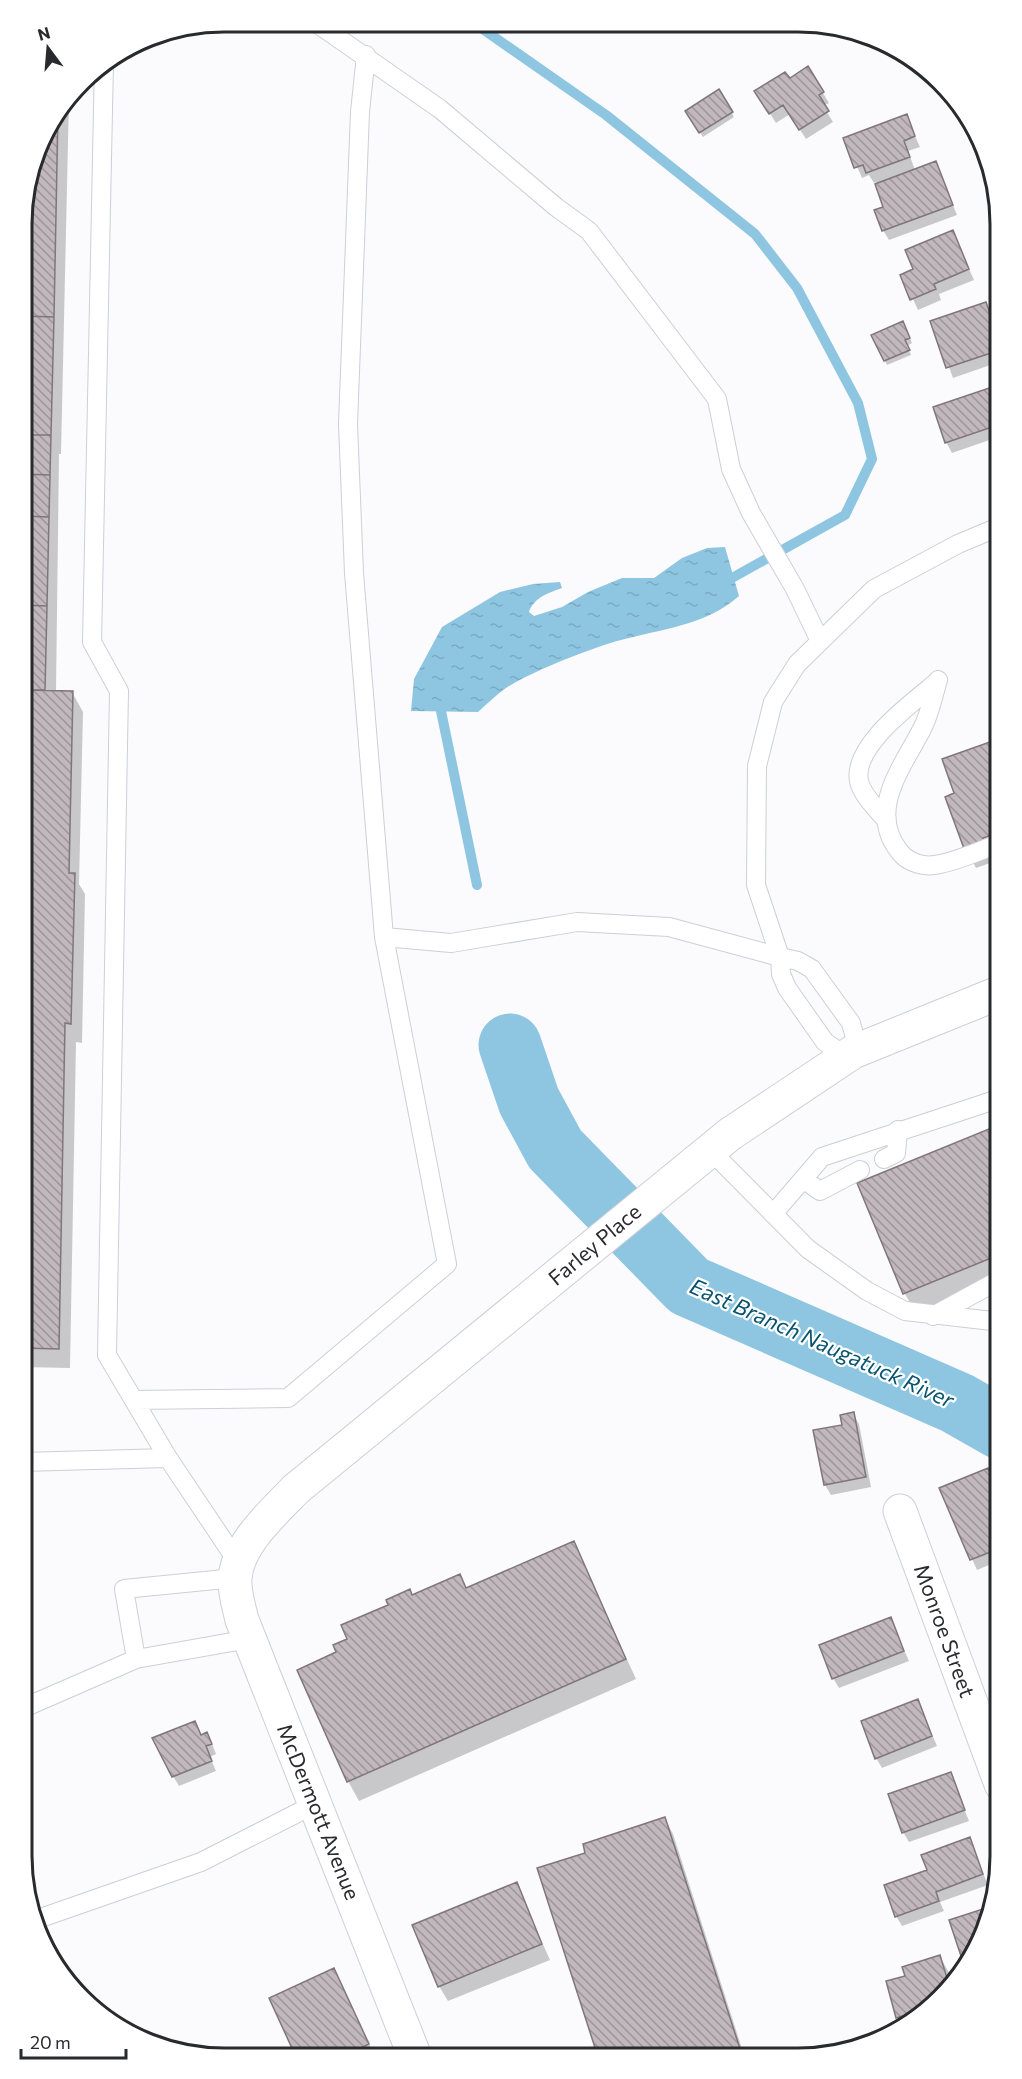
<svg xmlns="http://www.w3.org/2000/svg" width="1022" height="2079" font-family="Commissioner,sans-serif">
<defs>
<pattern id="water-ripples" width="26" height="14" patternUnits="userSpaceOnUse" patternTransform="scale(1.5)"><rect width="26" height="14" fill="#8ec6e1"/><path d="M2 4q2-2 4 0t4 0M15 11q2-2 4 0t4 0" fill="none" stroke="#7aaac1"/></pattern>
<pattern id="building-back-hatch" width="6" height="6" patternUnits="userSpaceOnUse" patternTransform="scale(1.5)"><rect width="6" height="6" fill="#c1b7bc"/><path d="M-1 5l2 2M0 0l6 6M5-1l2 2" fill="none" stroke="#9d9599"/></pattern>
</defs>
<rect width="100%" height="100%" fill="#fbfbfd"/>
<path fill="url(#water-ripples)" d="M725,547l14,49c-32,28 -71,32 -110,42 -31,7 -97,33 -123,50 -10,7 -19,16 -28,24l-67,-1 3,-32 28,-52 58,-35 33,-8 27,-2 2,6c-13,5 -28,9 -33,24l5,4 28,-9 26,-15 34,-14h32l28,-20 25,-10z"/>
<path fill="#0003" d="M808,68l21,35 -6,3 10,16 -27,17 -16,-25 -14,9 -14,-22z
M719,91l15,26 -31,20 -16,-26z
M69,98l-8,356h-2l-3,238h16l11,20 -4,172 6,10 -3,149 -6,-1 -6,326 -49,-1 2,-1170 19,-63z
M906,116l14,31 -12,4 7,19 21,-7 21,52 -68,25 -6,-10 2,-22 -9,-26 -2,1 -5,-8 -7,3 -17,-40z
M952,232l22,48 -35,14 2,6 -23,10 -16,-35 12,-5z
M986,304l15,38v8l-6,2 4,10 -46,16 -21,-57z
M905,327l7,16 -5,3 4,9 -24,10 -2,-4z
M1001,385v51l-49,17 -6,-11z
M1001,740v110l-10,4 2,8 -17,6 -8,-15 -12,-59z
M1001,1125v152l-85,36 -11,-19 -46,-110z
M853,1414l6,10 12,63 -40,8 -6,-10 19,-59z
M941,1489l60,10v61l-24,10z
M573,1542l63,137 -277,122 -11,-20 -10,-128 11,-13 111,-64 7,13z
M21,1559l10,66 -10,1z
M890,1619l19,42 -70,27 -6,-10z
M918,1701l19,45 -55,22 -6,-10z
M195,1722l7,14 4,-2 6,10 4,10 -6,3 6,14 -37,15 -6,-10z
M950,1774l19,47 -60,21 -6,-10z
M665,1819l8,15 72,224 -145,-1 -61,-188 48,-15z
M969,1839l19,46 -48,17 4,9 -42,15 -6,-10 33,-45z
M516,1884l34,76 -102,41 -9,-15z
M940,1957l15,26 -44,41 -7,4 -6,-10 -10,-36 18,-5z
M342,1985l33,72h-77z"/>
<g fill="none" stroke-linecap="round" stroke-linejoin="round">
<path stroke="#8ec6e1" stroke-width="10" d="M474,23l132,92 149,119 42,54 61,115 14,56 -27,56 -122,68
M448,699l-7,12 36,174"/>
<path stroke="#8ec6e1" stroke-width="63" d="M510,1045l19,56 26,48 134,137 268,117 44,25"/>
</g>
<path fill="url(#building-back-hatch)" stroke="#7f767b" stroke-width="1.5" d="M808,66l16,26 -5,3 10,16 -30,19 -16,-25 -14,9 -15,-23 31,-19 5,6z
M719,89l14,23 -34,21 -14,-22z
M58,112l-4,205 -31,-1v-119l19,-63z
M907,114l8,22 -11,5 6,16 -44,16 -3,-8 -9,3 -11,-30z
M936,161l17,44 -71,26 -8,-21 9,-3 -8,-23z
M953,230l16,39 -35,15 2,5 -26,11 -10,-25 13,-6 -8,-19z
M986,302l13,37 -9,3 4,10 -48,16 -16,-47z
M23,316l31,1 -3,118h-29z
M903,321l7,17 -5,2 5,10 -26,11 -13,-26z
M1001,384v40l-56,19 -12,-36z
M22,435h29l-1,40 -28,-1z
M22,474l28,1 -1,42 -27,-1z
M22,516l27,1 -2,89 -25,-1z
M22,605l25,1 -2,84h-23z
M22,690l51,1 -4,182h6l-4,151 -6,-1 -6,326 -37,-1z
M1001,738v94l-18,6 3,8 -20,8 -21,-57 9,-4 -12,-34z
M1001,1124v130l-98,40 -46,-111z
M854,1412l12,65 -42,8 -11,-55 29,-5 -2,-10z
M988,1468l13,31v49l-31,12 -31,-72z
M574,1541l52,118 -279,123 -50,-112 39,-18 -3,-7 14,-6 -6,-14 47,-20 -2,-5 24,-11 2,6 48,-21 6,14z
M891,1617l13,34 -72,28 -13,-34z
M918,1699l14,37 -57,23 -14,-38z
M195,1721l6,14 6,-3 5,12 -6,2 6,15 -40,16 -20,-39z
M951,1772l14,38 -63,23 -14,-39z
M665,1817l78,241 -145,-1 -61,-189 48,-15 -2,-9z
M970,1837l13,37 -47,18 3,9 -44,16 -11,-32 43,-15 -6,-15z
M517,1882l25,62 -104,43 -26,-62z
M992,1906l-6,27 -21,35 -16,-48z
M940,1955l10,33 -32,29 -1,-5 -21,6 -10,-37 19,-5 -3,-9z
M334,1968l35,76 -26,13h-47l-27,-59z"/>
<g fill="none" stroke-linecap="round" stroke-linejoin="round">
<g stroke="#cccfd8" stroke-width="20">
<path id="lane" d="M315,22l125,87 116,98 33,24 128,168 14,70 20,44 44,76 25,52
M104,62l-12,580 27,49 -12,664 61,103 71,106
M938,680c-5,16 -8,34 -16,49 -19,37 -55,81 -23,122 9,12 25,17 41,13 20,-4 41,-14 61,-21
M885,819c-9,-11 -23,-24 -26,-38 -7,-35 54,-79 78,-99
M384,937l67,6 126,-21 92,5 111,30 18,4 14,8 39,54 4,15 -2,14 -16,-2 -12,-8 -38,-54 -6,-14 -1,-17 -24,-72 1,-119 16,-64 24,-38 77,-75 84,-45 43,-18
M710,1150l98,99 59,42 38,20 96,11
M884,1159l12,-6 2,-23
M803,1179l17,12 40,-21
M773,1214l49,-57 179,-59
M933,1316l68,-37
M134,1400l154,-2 159,-134 -63,-327 -30,-364 -6,-149 12,-312 6,-57
M21,1462l147,-4
M136,1659l113,-20
M21,1709l115,-50 -12,-70 111,-11
M32,1921l169,-59 114,-58"/>
</g>
<g stroke="#cccfd8" stroke-width="35">
<path id="street" d="M900,1511l101,273"/>
</g>
<g stroke="#cccfd8" stroke-width="35">
<path id="secondary" d="M415,2057l-173,-437c-3,-13 -8,-28 -7,-42 3,-35 38,-65 61,-89l434,-355 123,-82 148,-60"/>
</g>
<use href="#lane" stroke="#fff" stroke-width="18"/>
<use href="#street" stroke="#fff" stroke-width="33"/>
<use href="#secondary" stroke="#fff" stroke-width="33"/>
</g>
<g text-anchor="middle" stroke-width="4.5" stroke-linejoin="round" paint-order="stroke">
<g font-size="21" fill="#292a2d" stroke="#fff">
<text transform="translate(595 1245) rotate(-40)" y="7">Farley Place</text>
<text transform="translate(944 1631) rotate(70)" y="7">Monroe Street</text>
<text transform="translate(318 1812) rotate(68)" y="7">McDermott Avenue</text>
</g>
<g font-size="22" font-style="italic" fill="#08546e" stroke="#fff">
<text transform="translate(822 1343) rotate(24)" y="8">East Branch Naugatuck River</text>
</g>
</g>
<path d="M0 0H1022V2079H0ZM224 32H798A192 192 0 0 1 990 224V1856A192 192 0 0 1 798 2048H224A192 192 0 0 1 32 1856V224A192 192 0 0 1 224 32Z" fill="#fff" fill-rule="evenodd"/>
<path fill="none" stroke="#292a2d" stroke-width="3" d="M224 32H798A192 192 0 0 1 990 224V1856A192 192 0 0 1 798 2048H224A192 192 0 0 1 32 1856V224A192 192 0 0 1 224 32Z"/>
<g transform="translate(48 48) rotate(344)" stroke="#ffffff" stroke-width="4.5" paint-order="stroke">
<path d="M0-4.5L10 22L0 15L-10 22Z" fill="#292a2d"/>
<text y="-9" font-size="16" font-weight="bold" text-anchor="middle" fill="#292a2d">N</text>
</g>
<path d="M21 2049v9h105v-9" fill="none" stroke="#292a2d" stroke-width="3"/>
<text x="30" y="2049" font-size="18" fill="#292a2d" stroke="#ffffff" stroke-width="4.5" paint-order="stroke">20 m</text>
</svg>
